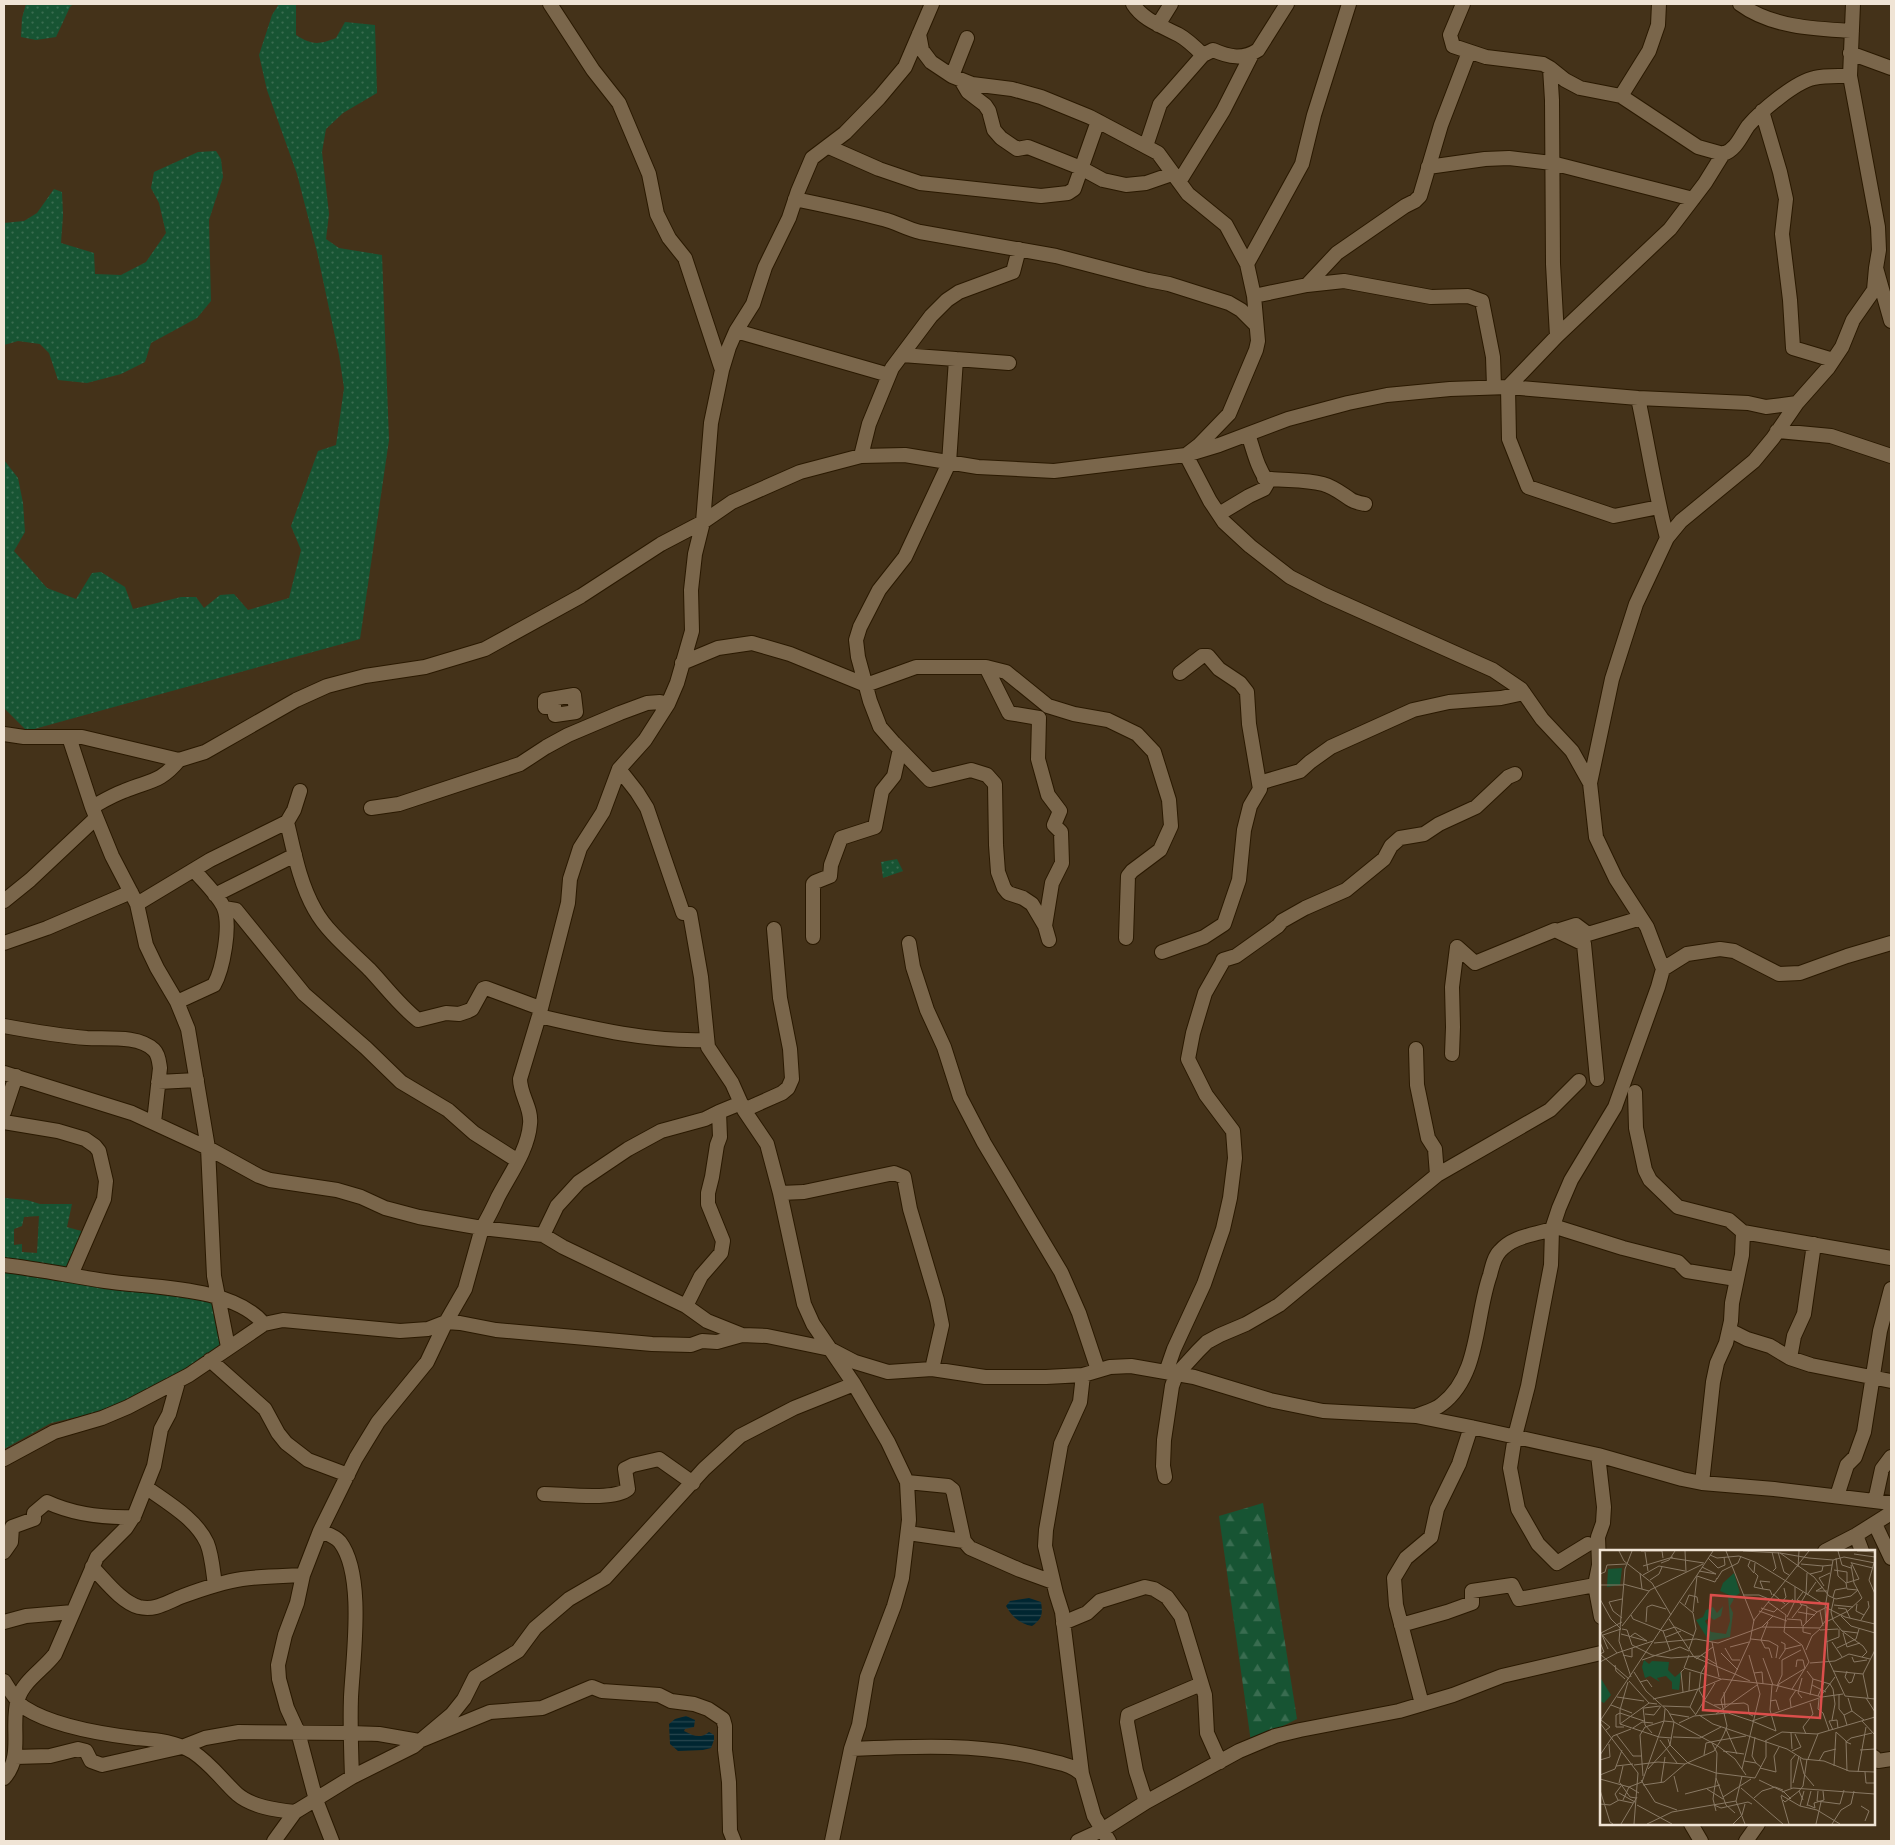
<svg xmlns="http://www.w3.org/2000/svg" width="1895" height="1845" font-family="'Libre Baskerville',serif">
<defs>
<pattern id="green-dots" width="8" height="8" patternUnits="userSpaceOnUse" patternTransform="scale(1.25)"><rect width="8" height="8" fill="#175433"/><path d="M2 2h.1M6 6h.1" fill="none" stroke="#396c50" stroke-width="1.8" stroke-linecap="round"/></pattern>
<pattern id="forest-firs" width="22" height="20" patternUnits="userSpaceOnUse" patternTransform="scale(1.25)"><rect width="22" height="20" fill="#175433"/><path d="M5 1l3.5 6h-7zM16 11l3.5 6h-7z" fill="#396c50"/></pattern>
<pattern id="water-rules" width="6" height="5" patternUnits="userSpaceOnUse" patternTransform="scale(1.25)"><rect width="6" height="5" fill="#002631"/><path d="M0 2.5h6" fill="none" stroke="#26454e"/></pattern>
</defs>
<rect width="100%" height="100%" fill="#443219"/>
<path fill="url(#green-dots)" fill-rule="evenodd" d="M26,4h47l-3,3 -14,30 -20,3 -15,-3 1,-19z
M279,4h17v31c16,10 22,10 40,3l9,-16 30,3 2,68 -34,20 -17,16 -4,23 7,62 -3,25 13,9 43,7 7,185 -29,199 -333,92 -23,-23v-248l14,18 5,25 2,29 -11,19 33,37 29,11 16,-26 9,-1 24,15 8,22 48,-12h15l8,11 16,-13 14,-1 14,16 41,-12 12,-48 -10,-24 27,-75 18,-6 8,-57 -5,-33 -22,-103 -20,-78 -30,-84 -8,-35 13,-40z
M216,151l5,8 2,18 -14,43 2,81 -14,17 -46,25 -6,19 -24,12 -34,9 -29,-3 -9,-27 -9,-9 -22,-3 -14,4v-122l20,-2 13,-8 17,-24 8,3 1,23 -2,28 33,10 1,21 26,1 25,-13 20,-29 -7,-30 -8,-15 3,-16 44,-20z
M897,859l6,12 -20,7 -2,-16z
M5,1198l22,2 13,4h32l-5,23 18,5 -15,41 -66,-10zM39,1216l-2,37 -15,-1v-8l-8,1v-16l8,-3 2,-9z
M4,1272l63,10 130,16 14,4 13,42 -49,31 -72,36 -52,12 -47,26z"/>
<path fill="url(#forest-firs)" d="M1263,1503l34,216 -46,23 -32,-226z"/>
<path fill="url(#water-rules)" d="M1029,1598l12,4c2,12 1,17 -9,24 -12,-2 -20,-9 -26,-20l4,-5z
M686,1716l9,4 -1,7 -9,2 -1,2c10,5 16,8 25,1l5,3v5l-3,8 -8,2 -25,1 -8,-7 -1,-20 6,-5z"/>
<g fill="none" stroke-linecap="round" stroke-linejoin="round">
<g stroke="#2a1901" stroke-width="16">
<path id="minor" d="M550,4l43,66 26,33 30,71 8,40 12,24 16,20 37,112
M1133,4c10,16 29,22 46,31 9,5 17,13 24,20
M1463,4l-13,31 3,11 33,11 57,7 7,4 2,32 1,164 4,72
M1740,4c31,23 74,25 112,27
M1853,4l-3,72 28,151 1,23 -3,18 15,53
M1158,25l13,-21
M919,34l3,16 9,12 21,14 20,8 40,5 29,8 49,20 68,36 30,41 38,31 21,39 7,32 4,45 -2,9 -27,64 -30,31 -13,10 24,46 14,21 26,24 40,31 35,18 168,75 28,19 21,30 30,32 18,32 6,54 20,42 31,48 16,42 -5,18 -43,120 -44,73 -12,28 -7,21c-18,6 -39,7 -52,22 -6,6 -8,16 -10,24 -15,42 -10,100 -48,129 -7,6 -16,8 -24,11
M1850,53l41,15
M1550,68l15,12 15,8 41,8 77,51 25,7c13,-4 18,-18 25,-28 13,-15 47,-44 66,-48 12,-3 24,-2 36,-2
M952,76l15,-38
M961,80l7,12 17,13 4,6 5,19 7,8 16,11 11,-2 53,21 22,12 23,5 20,-2 26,-9
M1621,96l28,-45 9,-26 1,-21
M1762,111l18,61 6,27 -4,35 8,66 3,48 40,12
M1146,146l14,-42 43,-49 10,-5c16,7 30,10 45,0l29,-46
M829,147l50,22 41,14 121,13 27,-3 6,-4 24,-68
M1428,167l57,-8 24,-1 43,5 141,36
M1179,182l44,-71 29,-57
M795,199c29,6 59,12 88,20 13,3 24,10 37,13l136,24 92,24 21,4 60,19 12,7 15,15
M1247,264l55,-100 12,-49 35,-111
M1307,285l30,-32 68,-47 10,-5 5,-5 21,-71 28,-73
M1254,296l53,-11 37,-4 87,16 37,-1 14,5 11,56 1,30
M736,331l153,44
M902,355l107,8
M956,359l-7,104 -44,94 -26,33 -19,37 -4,13 2,17 12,44 10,26 14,16 36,37 41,-10 16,5 8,9 1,61 2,27 6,16 4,5 15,5 9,6 13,22 4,14
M1638,398c10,47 17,94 29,140
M1777,431l54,5 60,20
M861,456l8,-32 23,-56 39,-52 16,-16 12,-8 54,-20 6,-23
M1264,478c20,3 39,1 59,6 11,3 18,9 27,15 4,3 10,4 15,5
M1659,507l-45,9 -86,-29 -19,-48 -1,-52 49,-51 113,-107 35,-46 18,-29
M1219,514l30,-18 15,-7 4,-7c-11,-14 -14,-31 -20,-48
M682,663l36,-15 34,-5 38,11 76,31 50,-18h70l20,5 42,34 26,8 34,6 29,14 17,18 15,48 2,26 -11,24 -28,21 -4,5 -2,62
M986,667l23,46 30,5 -1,41 10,36 12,16 -6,14 7,7 1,31 -10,20 -7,43
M574,695l2,17 -21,3 -1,-9 -9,1v-7z
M4,734l20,3h58l97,23 26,-8 91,-52 31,-14 38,-10 60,-9 60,-18 96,-53 80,-52 42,-22 29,-20 68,-30 61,-16 44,-1 73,12 76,4 132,-16 33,-10 69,-26 60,-16 39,-8 63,-6 58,-2 130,11 110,5 18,4 31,-4 31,-35 14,-21 11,-27 21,-30 2,-22
M69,737l23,70 20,49 25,48 9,41 11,23 20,34 11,27 20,119 6,128 14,71
M619,769l18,23 10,16 36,105
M1259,783l41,-12 10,-9 21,-15 82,-37 36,-8 52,-4 23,-5
M1590,783l22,-104 24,-75 31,-66 14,-17 73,-60 19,-23 24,-35
M92,807c11,-6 21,-12 32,-16 26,-11 36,-8 55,-31
M371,808l28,-4 121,-40 26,-17 22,-12 52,-22 27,-10 13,-1 8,2
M287,822c7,30 13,62 28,88 12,22 37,42 55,60 16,17 29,35 48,50l28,-7 13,1 9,-3 4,-2 11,-20 3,-1 54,20
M215,895l80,-40
M4,901l26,-21 66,-62
M137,904l73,-44 77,-38 7,-12 6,-19
M224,908l12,2 68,84 62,54 35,34 47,28 26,23 44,28
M690,914l11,63 7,70 24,36 12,27 23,34 13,49 24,111 9,20 41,60 34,58 19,40 2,38 -7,58 -8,28 -27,71 -8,48 -8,24 -19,92
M1557,931l19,-6 12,9 53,-16
M813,937v-53l2,-2 15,-6 1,-11 10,-27 34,-11 7,-36 12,-15 6,-27
M4,943l43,-15 84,-36
M909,943l4,24 14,43 17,37 16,50 24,46 77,129 18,41 19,57
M1162,952l42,-15 20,-13 15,-44 5,-50 6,-24 10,-17 -11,-65 -2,-32 -7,-9 -21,-14 -11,-13h-6l-22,17
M1663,969l24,-15 33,-5 14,2 45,23 21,-1 47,-17 44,-13
M177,1002l37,-17c9,-16 17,-59 10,-77 -5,-12 -21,-27 -30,-38
M539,1016c55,13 111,26 168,24
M4,1026c27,5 56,10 83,12 20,1 52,-3 67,12 5,5 5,12 6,18l-6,54
M1416,1049l1,36 11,53 7,11 2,26
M1452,1054l1,-27 -1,-40 5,-40 18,16 80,-33 29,14 13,135
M4,1073l128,40 76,35 51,28 11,4 67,10 24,7 24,11 34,9 63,11 -17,61 -19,33 -19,40 -49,60 -22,36 -36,73 -17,44 -6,28 -12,32 -7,30 1,14 8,29 11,24 18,68 16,41
M158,1082l39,-2
M1635,1092l1,36 9,42 5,10 28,27 51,13 14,12 -1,23 -10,48 -1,18 -5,22 -9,20 -4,19 -11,101
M744,1110l38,-17 6,-5 4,-9 -2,-30 -10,-51 -6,-69
M4,1112l12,-36
M4,1122l54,9 27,8 10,7 4,5 7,30 -2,18 -33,76
M780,1193l24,-1 90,-19 10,4 6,32 27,91 5,25 -10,44
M1553,1226l70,22 55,14 9,9 49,8
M1552,1229l-1,36 -23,121 -13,50 -5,32 8,41 20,35 19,19 31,-19
M1743,1232l148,26
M543,1235l14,-29 22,-24 49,-33 33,-18 44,-12 14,-7
M4,1265c34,4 68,11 101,16 46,7 128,5 159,43
M686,1306l15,-30 20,-23 2,-12 -15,-37v-11l4,-16 5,-32 3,-8 -1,-25 22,-9
M1729,1330l18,9 23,7 20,12 21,7 80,16
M742,1335l-35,-14 -21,-15 -123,-59 -20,-12 -61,-7c6,-10 11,-20 16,-31 12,-23 30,-47 32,-73 2,-16 -10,-29 -10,-45l19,-63 29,-113 2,-24 10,-31 23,-36 16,-43 26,-29 23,-36 9,-21 15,-52 -1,-41 4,-36 8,-32 8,-99 11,-53 7,-23 7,-16 17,-27 12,-37 24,-49 9,-27 14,-33 33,-25 34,-35 26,-31 27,-63
M1790,1358l4,-22 10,-22 10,-70
M210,1360l55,49 13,24 8,10 22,17 40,15
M1166,1372l8,-23 30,-65 19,-55 7,-31 5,-40 -2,-27 -27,-36 -18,-36 5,-26 12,-40 17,-30 1,-3 13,-4 42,-30 4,-5 23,-13 41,-18 38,-31 7,-13 9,-8 24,-4 15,-10 37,-17 32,-30 7,-3
M1083,1375l-3,27 -19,42 -15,86 -1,16 11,47 6,19 20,162 12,42 15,25
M1598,1455l6,52 -1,16 -5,14 1,28 -4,20 6,32
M4,1459l50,-27 48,-14 26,-11 61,-32 75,-51 19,-4 117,11 28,-2 18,-7 14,1 36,7 156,14 39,1 11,-4 15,1 25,-7 25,1 63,13 25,13 33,10 44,-3 53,8h61l37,-2 27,-8 21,-1 63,11 76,23 53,11 93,5 55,11 127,28 84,24 20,4 72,6 117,14
M1165,1477l-2,-11 1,-26 8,-54 4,-11 22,-24 9,-9 13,-7 26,-11 33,-19 158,-130 113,-65 29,-29
M907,1482l41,4 5,4 11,51 6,7 50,22 33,12
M147,1488c21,15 49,31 60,55 5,12 6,29 8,42
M544,1494c19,0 70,7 84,-5l-3,-20 8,-4 26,-6 34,24
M1837,1496l10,-31 8,-8 9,-25 16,-101 11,-42
M1875,1501l7,-32 9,-12
M1875,1524l16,34
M320,1531c7,3 15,5 20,11 25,33 13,115 11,155 -1,27 0,53 1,80
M908,1533l56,8
M1856,1535l6,16
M1825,1551l31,-16 35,-22
M4,1552l7,-10 1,-15 22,-8v-6l13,-11c28,13 56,16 87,15
M92,1567c13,13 29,35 47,40 17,4 28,-5 44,-11 19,-7 39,-14 59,-17 20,-3 41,-3 61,-4
M4,1622l22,-6 47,-4
M1063,1623l24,-10 13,-12 45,-14 9,2 13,8 14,19 24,79 2,38 13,29
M1401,1625l46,-13 25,-9v-12l40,-6 7,14 76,-14
M4,1681c5,8 13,22 21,27 28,18 77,26 110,30 21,2 39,3 58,14 18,12 29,28 44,42 15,13 39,16 58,18
M1422,1704l-26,-99 -2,-27 12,-20 25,-21 6,-28 22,-45 12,-37
M851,1749c65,-3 133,-6 196,11 14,4 23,4 35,14
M15,1757l35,-1 28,-7 8,2 5,10 11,4 80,-18 23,-9 34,-6 112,1 28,1 40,7 71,-29 52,-4 50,-21 10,4 57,4 12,6 23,3 14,5 15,10 2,7v24l4,32 1,49 4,10
M1874,1757l4,4 13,-2
M4,1778c20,-22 6,-52 14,-79 5,-18 26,-30 37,-45l42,-97 29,-29 9,-14 19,-48 7,-37 8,-15 9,-32
M1146,1802l-10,-31 -9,-49 1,-7 73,-31
M1691,1824l10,17
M274,1841l21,-29 57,-35 62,-31 38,-32 12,-15 11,-22 43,-26 17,-23 34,-29 36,-21 99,-109 36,-33 54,-28 60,-24
M1078,1841l24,-11 44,-28 93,-51 36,-15 25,-6 99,-19 54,-16 49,-19 99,-23
M1746,1841l12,-17"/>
</g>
<use href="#minor" stroke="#7a664b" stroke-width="14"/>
</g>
<g transform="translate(1600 1550)">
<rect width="275" height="275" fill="#443219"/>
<path d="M22,18l-2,17 -13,2 1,-18zM128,46l6,3 -4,7 3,7 -3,24 -21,4 -13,-21 7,-3 3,-7 7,-3 4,6 6,-7 -2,10 -7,4 -4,-3 -5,4 6,11 15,2 4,-13zM44,110l5,4 3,-3 17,1 -1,8 7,7 6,-5 -2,18 -7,-1v-7l-6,-6 -9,2 3,4 -10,-6 -5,2 -3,-11zM0,127l11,18 -7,8 -4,-2z" fill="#175433"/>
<path d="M134,23l6,20 -6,4 -14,-6 3,-8z" fill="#175433"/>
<path fill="none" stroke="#897964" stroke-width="1" d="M19,1l5,10 28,22 19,32M41,1h21l1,7M85,1l1,21M126,1l28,70M143,1l37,2 34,24 15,19 7,3 15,-3 7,-6M238,1l4,14 9,3M257,1l18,1M45,2l3,19M172,2l4,16 -3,3M178,2l6,20 5,3M180,3l29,5 24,2 11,-3 31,6M254,4l21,3M110,5l7,3 22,-2 16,6 70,43M71,8l33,5M108,8l10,10 7,-3 -1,-8M236,8l2,18 8,7 1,6 11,1M233,10l-8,48 3,51 17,37 30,3M150,11l-2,5 6,7 1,-10M61,13l8,-3 6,-9M252,13l21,5M274,13l-5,17 6,14M201,14l22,2M43,16l30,-9M198,17l1,-16M234,20l13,2v10M99,21l17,3 -14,-7M40,23l2,16M155,23l3,3 -4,11 9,2M0,24l5,-2 2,-7 19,-1M210,24l12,-3 1,-5 9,-1M43,25l16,-9 26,5M97,26l18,6 2,-4M117,29l5,-8 16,-8 3,-7M50,30l9,-6 3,-7M170,32l-10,-1 3,8 7,1 2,5M246,33l13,-4 -8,-17M23,34l26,7M0,35h23M224,36l-5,-8 11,-5M223,37l-7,4h11M173,44l12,10M206,44l1,-21M143,45h16l10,4M207,45l9,-13M233,47l2,-7 11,-2M234,48l-3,14 2,8 9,11 21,15 4,6 -5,5M0,49l11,20 10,10M80,52l13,11 3,16 -7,20M168,52l18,13 -2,17 18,13 7,17 -17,27M182,52l4,-5 -2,-9M202,52l-5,-2 6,-8M257,54l-1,7 8,4M85,55l4,-10 8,2 1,6M234,55l19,2M207,57l10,5 8,-4M225,57l20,10 30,7M161,58l13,4 4,-4M238,58l8,1 4,9M181,59l12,-10M159,61l28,10M220,61l3,15M93,62l4,-36M198,62l17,3M31,65l2,4 30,12 7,19M241,66l10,10 24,7M187,67l8,-16v-14M22,68l-9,-7 -4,-9 13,-3M192,68l10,-13M69,69l25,38 41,17 -14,26 6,26 -3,8 -3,6 -15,3 -2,12M187,69l14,1 1,6M261,70l8,-13 -1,-6M46,72l1,-15 5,-2 14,4M168,72l-7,18 4,8h4l3,10M226,72l22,-11 14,-13 -8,-15 -3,-18M206,73l1,-17 -7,-2 6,-10M22,76l28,-36 53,-26M162,77l11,-11M22,79l5,1 5,15 20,10 19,3 29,-2M220,80l18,-1M63,81l12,-4 19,9M242,81l16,2M0,82l17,21 36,-12M1,83l21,-11M243,83l4,14 13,-4M21,84l26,7M211,84l-8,-2v-6l14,-14M2,85l6,14M3,85l18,-6M31,86l4,-3 12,8M66,87l15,-6M151,89l18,2 9,5 -2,12M0,92l4,10 -4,2M112,92l7,35M226,92l13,-5v-8M232,92l10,15M54,93l42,-4 22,4 44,-16 58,1 6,-8M130,97l19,-5M125,98l7,12h8M237,98l19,-9 3,-10M185,99l16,-4M206,100l6,-14 8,-7M121,103l17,17M0,104l29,25M23,105l9,2v-9M89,105l-5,13 37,11M101,105l15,9M252,107l2,5 13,-2M163,108l10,27M96,109l17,-12M179,109l6,-9v-6l-4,-2M42,110l38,-13 9,4M0,112l17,-9M107,112l-6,11 -2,17 6,11 16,8M210,113l25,-2 14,-7 21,5M15,115l1,6 9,8M196,117l1,-7h6l2,9M207,121l6,8 -3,16M233,121l30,3 12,-24M247,121l-2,6 4,6 3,-1 3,-9M34,122l12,19 22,20 6,11 44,24 17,13 11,16M154,123l8,-1 1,12M263,124l5,24M31,127l-12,-36 6,-72 7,-18M202,128l-4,15 4,5M213,129l17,5 3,5 2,15 -3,16M29,131l20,22M150,131l-15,-7 15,-33 4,-21 55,-69M40,132l7,-2 5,7M172,135l-2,25 6,21M212,135l14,7M177,136l5,-11v-15l19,-10M89,141l1,-19M83,142l-2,-20 3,-3M124,142l1,15M176,142l3,-8 25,-15M239,145v14l5,6M218,146l6,-14M17,147l27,4M220,147l15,-20M248,148l4,13 12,9M266,148l9,14M53,149l45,-10 24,-10 53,6 47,12 21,-3M219,149l-1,10 5,4 6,17M170,151l6,-1 3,10M11,155l21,8M114,155l30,-2 4,2 1,9 4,2M63,156l27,1 6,8M43,157l2,18 7,8M90,157l8,-18M191,157l-1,-8 6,-9M44,158l16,-2M45,164l9,1 7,-9M70,164l19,3M96,164l19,-31M116,164l41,-29M99,165l14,9 74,25 16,10 21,2 25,10 26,1M1,170l9,7 -4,3M0,171l113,-170M152,171l24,10M262,171l13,14M0,173l38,50 -4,51M79,173l15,-7 34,-3 24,8 70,-24M20,174l39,13 13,1M20,174l29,-21 8,1M20,174v-14l8,-28M247,175l-3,-10 8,-4M24,177h-8v-12l4,-2 24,8M33,178l9,-6 11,1M126,179l11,25M233,180l-4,-9 8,-1 1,8M236,182l10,9 1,30M191,183l1,16M16,184l17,22h8M206,184l-3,-7 10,-13 -3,-11M73,187l27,1 21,-11M155,187l-3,19 4,7M60,190l17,23M165,191l17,-9 35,2 58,-17M112,193l5,10 -1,25 10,27 9,8M251,194l-5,-2 5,-4 21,-5M260,200l15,-1M123,201l21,3M192,201l9,-4 -6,-13M0,205l13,-19 18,-7M200,208l4,16 10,12M208,209l10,-25M0,210l10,-3 -1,-13M144,211l12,2 5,4M219,211l5,-9 12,-3M34,215l24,-3 27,2 29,-13 7,-11 25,-4M16,216l17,-2M234,216l2,-34M160,218l16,4 -2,-16 5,-9M48,219l22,-24 -2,-6M142,219l18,-75 -11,-39M258,222l8,-45M265,222l1,11h9M0,225l15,-6 7,-19M43,226l-3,-41 5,-8 19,-6 1,-12M74,226l4,16M116,228l-3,21 3,12M0,229l29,8 13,-5 22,-61 10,1 -4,23 18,18 28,10 39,5 11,-21v-16M41,230l14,22 22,8M159,230l25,12 7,7M19,233l4,-17M20,233l10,14 6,1M61,233l4,-26M193,233l6,-27M43,235l21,-3 21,-18M141,238l42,36M191,238v-28l5,-6M107,239l16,10M0,240l10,32 3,2M218,241l-1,10 23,3 4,-14M182,242l11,-4 82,6M19,243l16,9M85,244l35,-9M181,245l19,11 17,4M181,246l8,28M123,247l28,-18M154,248l8,-7 13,-4 8,3M18,250l-3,-6 6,-8M23,250l6,-13 10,6M183,250l2,2 14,-11M203,250l-4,-9 4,-5 4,-27M136,251l9,23M0,254l10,1 9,-5 14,3M37,255l35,19M114,255l7,3 27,-6 4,2M208,255l7,3 -1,-5 10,-3 -1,-9M200,256l4,-15M207,256l4,-15M261,256l8,5 -4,10M217,260l23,14M21,274l16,-27M47,274l25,-12 64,-11 6,-25M133,274l9,-9 3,-11M216,274l5,-22M232,274l9,-14 10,-6 3,-13"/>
<path fill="#db4e4b" fill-opacity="0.15" stroke="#db4e4b" stroke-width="2.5" d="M111,45l117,9 -8,114 -117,-8z"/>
<rect width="275" height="275" fill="none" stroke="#f0e4d5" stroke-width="2.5"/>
</g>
<rect width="1895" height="1845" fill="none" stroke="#f0e4d5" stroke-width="10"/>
</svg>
